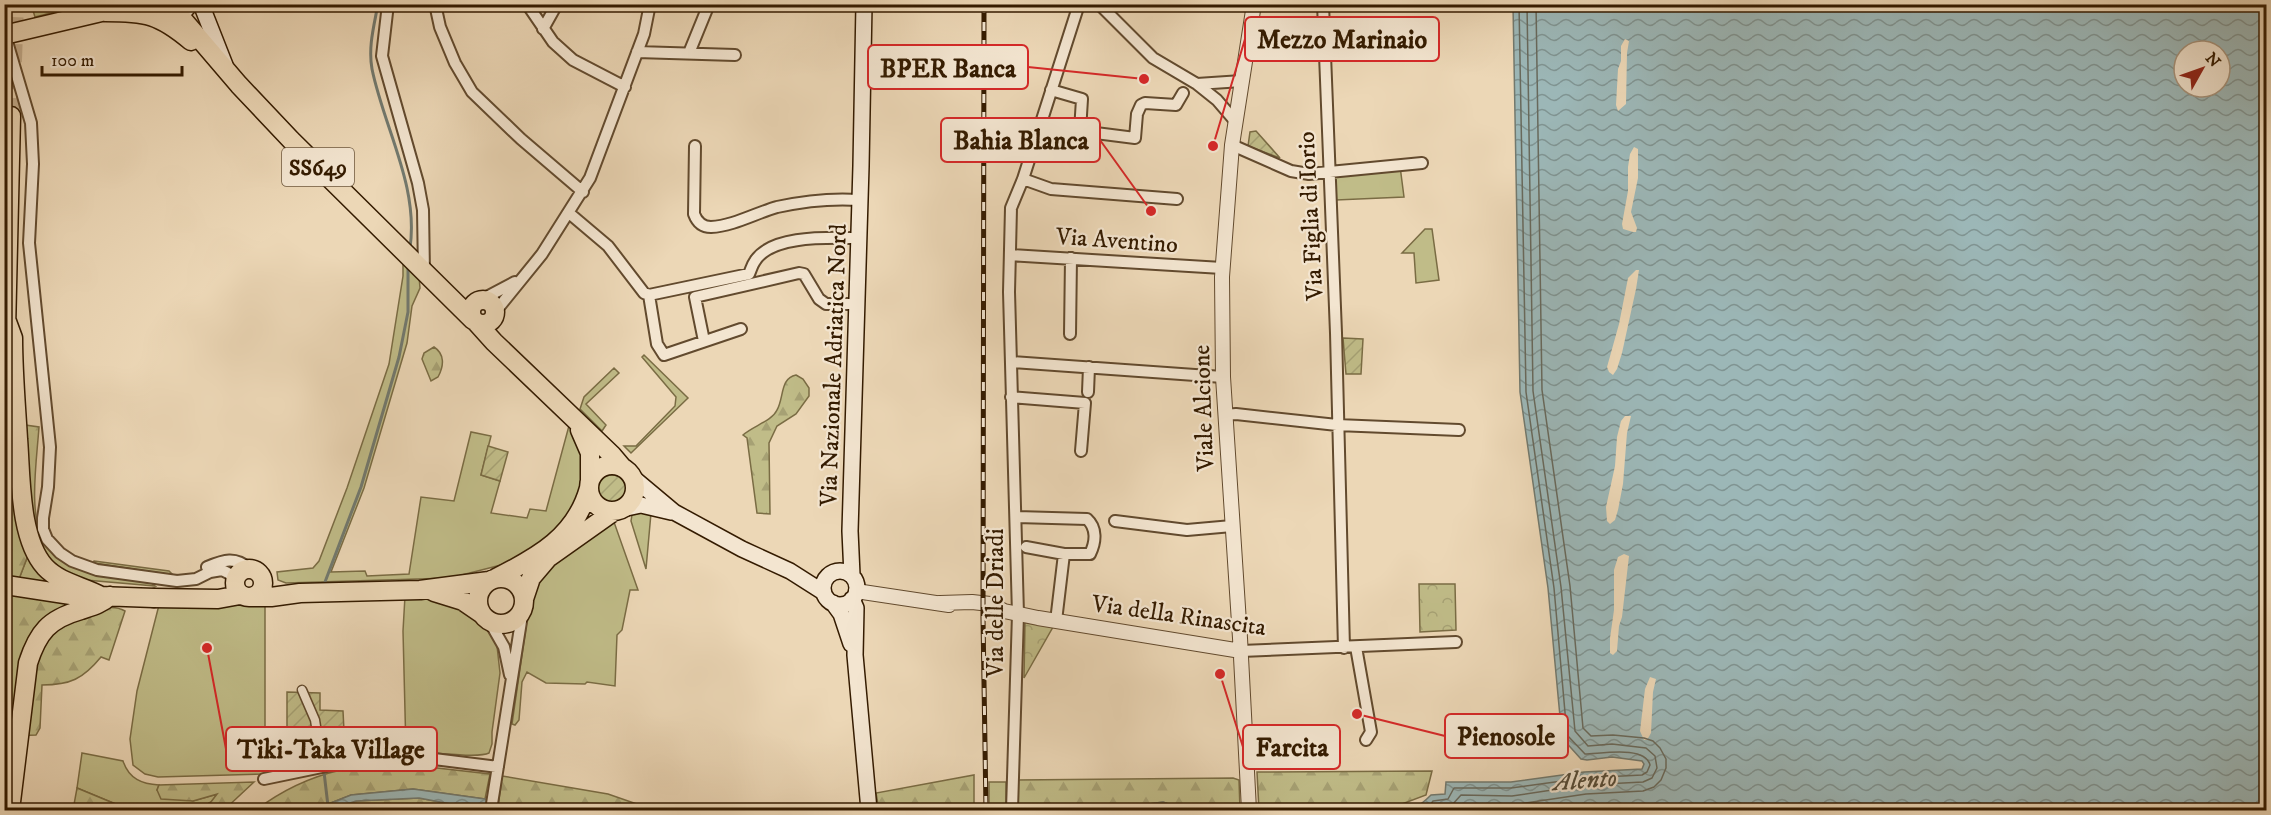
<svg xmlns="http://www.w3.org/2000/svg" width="2271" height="815" font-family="'IM FELL DW Pica',serif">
<defs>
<pattern id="forest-firs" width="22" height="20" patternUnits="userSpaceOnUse" patternTransform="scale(1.5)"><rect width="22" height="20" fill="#c0bc88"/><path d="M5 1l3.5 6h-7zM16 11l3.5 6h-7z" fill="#a6a174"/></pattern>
<pattern id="park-crowns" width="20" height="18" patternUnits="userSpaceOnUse" patternTransform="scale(1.5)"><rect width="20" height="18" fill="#c0bc88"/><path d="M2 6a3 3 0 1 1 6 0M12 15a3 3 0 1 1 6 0" fill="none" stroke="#a6a174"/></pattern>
<pattern id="garden-furrows" width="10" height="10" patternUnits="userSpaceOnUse" patternTransform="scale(1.5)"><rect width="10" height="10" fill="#c0bc88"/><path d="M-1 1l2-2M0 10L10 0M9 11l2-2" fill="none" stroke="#a6a174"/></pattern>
<pattern id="water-waves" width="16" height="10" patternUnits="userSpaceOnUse" patternTransform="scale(1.5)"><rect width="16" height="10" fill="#9cb7b7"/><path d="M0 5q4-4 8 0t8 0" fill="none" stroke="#809492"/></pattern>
</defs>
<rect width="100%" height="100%" fill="#ecd7b6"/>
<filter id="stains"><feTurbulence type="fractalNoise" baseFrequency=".00333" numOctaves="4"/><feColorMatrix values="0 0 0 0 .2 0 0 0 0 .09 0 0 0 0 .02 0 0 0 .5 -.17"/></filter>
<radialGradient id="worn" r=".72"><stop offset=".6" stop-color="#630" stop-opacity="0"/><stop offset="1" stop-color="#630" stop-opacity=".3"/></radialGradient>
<path fill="#c0bc88" stroke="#7a6c44" stroke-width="1.5" d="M1400,166l4,31 -68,3 -2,-29z
M1425,229h7l7,51 -23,3 -2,-30h-12z
M403,261l16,15 1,12 -8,18 -5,37 -43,145 -33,84 34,-1 2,5 42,-2 12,-77 33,4 17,-69 20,4 -10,39 19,6 -9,32 36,5 3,-9 16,2 24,-89 15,35 -1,26 -19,39 -39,32 -25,11 -51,13 -164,5 -8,-3 -1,-8 36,-4 6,-7 28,-73 42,-124 14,-88z
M644,355l44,43 -57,55 -7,-7h12l39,-40 1,-9 -34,-40z
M614,368l5,5 -33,31 20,21 -4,6 -22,-22 4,-12z
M636,512l15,1 -5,56 -15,-48 1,-6z
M608,520l6,2 24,68h-8l-8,40 -5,5 -2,51 -28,-4 -2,2 -39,-1 -19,-11 -5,10 -3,38 -4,5 -3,-1 20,-138 5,-12z
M40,538l16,17 94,27 5,4 -81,-7 -29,-18z
M32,555l32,31 -45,-7 8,-21z
M94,561l75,10 4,4 -80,-12z
M405,596l39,3 38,22 8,10 7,15 3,27 -8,59v12l-3,9c-12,6 -65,-2 -83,-2l-3,-120z
M265,603v171l-107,3 -13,-3 -12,-9 -3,-26 7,-48 22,-86z
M82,753l41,8c6,18 19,23 36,24l-2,5 36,11 25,-7 -7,8 -13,8h-68l-53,-22z
M989,782h17v28h-17z"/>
<path fill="url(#forest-firs)" stroke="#7a6c44" stroke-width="1.5" d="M434,347c11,7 10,19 4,30l-7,4 -9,-22 2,-6z
M796,375l7,4 6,9v8l-13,18 -19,12 -8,17 1,71 -13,-1 -10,-75 -4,-3c10,-9 29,-14 34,-25 7,-12 3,-32 19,-35z
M4,422l35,5c-3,41 -10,81 4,120l-16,11 -8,21 -14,-3z
M5,594l73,10 -38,36c21,-12 61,-43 85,-29l-16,49 -8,-3c-18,22 -31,28 -59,28l-2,43 -4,7 -31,1z
M394,768h43l53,6 -5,25 -72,-10 -62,6 -38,15h-57c25,-19 54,-33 85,-40 17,-3 36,-2 53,-2z
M1432,771l-6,24 -40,15h-127l-2,-38z
M974,775v35h-95l-3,-17z
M502,776l106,18 46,16h-147l-9,-3z
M1233,778l6,2 1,30 -58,-1 -19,-7 -57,8h-91v-30z
M254,782l-30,28h-26l13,-8 6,-8 -24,7 -32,-2 -4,-9 2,-5z
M77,788l53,22h-57z
M419,798l32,6 17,-1 17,6v1h-156l27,-9z"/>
<path fill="url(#park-crowns)" stroke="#7a6c44" stroke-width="1.5" d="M1419,584h36l1,46 -36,2z
M1025,622l28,5 -29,51z"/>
<path fill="url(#garden-furrows)" stroke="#7a6c44" stroke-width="1.5" d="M71,5v3l-36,9 -3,-10 8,-2z
M1256,131l24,27 -32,-12 2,-14z
M1343,338l20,1 -2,35h-15z
M488,446l20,6 -8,29 -19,-6z
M598 489a14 14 0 1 1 28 0a14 14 0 1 1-28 0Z
M287,692l33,1v17l23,1 2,40 -32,5 -22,9 -4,-1z"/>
<path fill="url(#water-waves)" stroke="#72796e" stroke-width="1.5" fill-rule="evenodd" d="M1513,5h753v805h-871c20,-2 23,-2 36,-15l14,-1 1,-12h65l73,-10 58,-3 2,-5 -2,-3 -30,-4 -25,3 -6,-1 -19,-21 -14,-150 -28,-196zM2184,51h36v36h-36z
M413,789l72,10 22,11h-13l-26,-7 -17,1 -32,-6 -63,3 -27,9h-16l38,-15z
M1163,802l19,7 51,1h-64l-5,-1 -58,1z"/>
<path fill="#ecd7b6" d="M1625,39l4,2 -2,12 -1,51 -8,7 -2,-6 2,-36 3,-8v-15z
M1634,147l4,2v29l-7,34 6,16 -1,4h-3l-10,-3 -1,-5 6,-33v-24l2,-13z
M1636,270h3l-3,19 -14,64 -5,16 -4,6 -4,-3 -2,-5 12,-43 9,-46z
M1625,416h6l-4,17 -4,51 -5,26 -3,10 -5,4 -3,-3 -1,-14 9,-41 2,-29 4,-16z
M1624,554l5,2 -7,61 -3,9 -2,25 -4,4 -3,-2v-15l4,-28v-40l4,-13z
M1650,677l6,2 -3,13 -2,41 -4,7h-3l-4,-9 5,-42z"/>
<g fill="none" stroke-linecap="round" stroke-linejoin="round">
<path stroke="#68695c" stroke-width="1.5" d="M1422,810l7,-3 4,-6 15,-2 6,-11h57l73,-10 58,-3 5,-3 3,-7c-5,-20 -50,-11 -65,-11l-18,-19 -13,-147 -28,-196 -7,-388
M1436,810l2,-2 14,-3 9,-10 51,1 73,-11 58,-3 9,-4 5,-10 -2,-12 -9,-8 -34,-4 -24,2 -13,-15 -14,-144 -28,-196 -6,-387
M1460,810l6,-6 47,1 73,-11 57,-3 11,-4 7,-7 5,-12v-9l-6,-11 -7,-7 -9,-3 -31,-3 -22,1 -8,-8 -13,-142 -28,-196 -6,-386"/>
<path stroke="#72796e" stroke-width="3" d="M378,4c-4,22 -10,43 -6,65 12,59 47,117 38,179
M325,582l36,-95 38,-130 9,-45v-48
M324,772l4,34"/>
<path stroke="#c7b192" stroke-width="18" stroke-dasharray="18 9" stroke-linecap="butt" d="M11,116l4,-112"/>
<g stroke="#624a2e" stroke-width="11">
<path id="pedestrian" d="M302,690l13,30 5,32"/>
</g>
<g stroke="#624a2e" stroke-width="14">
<path id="minor" d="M388,4l-6,52 36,127 5,27 1,62
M435,4l5,23 15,36 17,29 49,47 62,53
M527,4l26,38 20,18 52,27
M1099,4l54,54 44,26 20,16 18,21
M1323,4l13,329 8,315
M543,29l14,-25
M5,35l26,88 2,41 -4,79 21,204 -2,40 -5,31v11l4,10 13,14 12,8 25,9 80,11 19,-2 14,-7 12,-2 8,4 5,5
M637,52l98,3
M689,53l20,-49
M1197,84l45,-3
M1051,90l31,9 -2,32 55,7 2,-24 4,-9 4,-2 31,2 7,-12
M1232,145l59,26 18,3 113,-11
M695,146l-1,68c3,8 8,13 17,13 22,-1 45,-14 66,-20 27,-6 55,-9 83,-7
M1023,179l28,10 126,10
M569,213l39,33 36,47 5,2 8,49 7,11 77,-26
M1010,255l212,13
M649,295l100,-21c2,-4 3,-9 6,-13 17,-27 76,-23 104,-23
M483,299l32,-17
M495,312l47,-58 48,-76 54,-144 6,-30
M1070,334l1,-76
M704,341l-9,-44 104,-24 5,1 15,25 7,5h31
M1011,362l212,15
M1088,392l1,-25
M1011,397l74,6 -4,48
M1225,415l11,-1 101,11 122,5
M1017,517l70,2c10,9 9,23 3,35h-26l-38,-7
M1115,521l72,9 45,-4
M207,567c17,-7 28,-11 43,2
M488,619l16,28 6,28
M1056,621l8,-67
M1356,647l15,85 -5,8
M1241,651l215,-9
M264,779l116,-24 38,2 80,10
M491,810l32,-201
M1012,810l6,-196 -9,-322 2,-84 12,-29 56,-175"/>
</g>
<g stroke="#624a2e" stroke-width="16">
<path id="tertiary" d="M856,591l93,14
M940,603l32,-1 18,2 14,7 34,7 203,33
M1249,810l-9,-172 -17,-261 -1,-100 10,-132 22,-141"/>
</g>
<g stroke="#341b00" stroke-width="18">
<path id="secondary" d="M201,4l24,61
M180,16l11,-12
M631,476l43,36 68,37 48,22 33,21
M622,509l19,-4 30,7
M823 588a17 17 0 1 1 34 0a17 17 0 1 1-34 0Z
M852,575l-2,-44 11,-365 3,-162
M852,599l4,9 -1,47 14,155
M833,603l8,11 10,30"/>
</g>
<g stroke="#341b00" stroke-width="21">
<path id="primary" d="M159,4l21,12 59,69 52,55 182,180
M105,12c41,0 54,2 86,29
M4,35l110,-26
M471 312a12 12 0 1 1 24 0a12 12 0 1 1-24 0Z
M476,322l18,20 118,113 11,13
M580,430l10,23v27
M589 488a23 23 0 1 1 46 0a23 23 0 1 1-46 0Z
M235 583a14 14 0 1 1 28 0a14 14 0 1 1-28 0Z
M496,578c42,-21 80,-42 93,-90
M478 601a23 23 0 1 1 46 0a23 23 0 1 1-46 0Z
M434,592l29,9 19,13
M253,597h18l29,-4 120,-3 69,-9
M154,598l64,1 22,-4
M524,599l7,-21 17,-20 65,-46"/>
</g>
<g stroke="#341b00" stroke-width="21">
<path id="trunk" d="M6,319l7,19c0,34 3,67 5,101 3,37 1,99 27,128 15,16 38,19 56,29
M6,330l5,-214
M6,585l65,10 83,3
M10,810l18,-147c10,-31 21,-44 53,-53 12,-4 20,-6 29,-14"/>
</g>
<use href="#pedestrian" stroke="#f3e5d0" stroke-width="8"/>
<use href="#minor" stroke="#f3e5d0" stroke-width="10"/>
<use href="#tertiary" stroke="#f3e5d0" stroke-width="14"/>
<use href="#secondary" stroke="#f3e5d0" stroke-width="15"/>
<use href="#primary" stroke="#ecd7b6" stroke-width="18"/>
<use href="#trunk" stroke="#ecd7b6" stroke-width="18"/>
<g stroke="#341b00" stroke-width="5">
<path id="rail" d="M984,4l-1,614 3,192"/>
</g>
<use href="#rail" stroke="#f3e5d0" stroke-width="3" stroke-dasharray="9" stroke-linecap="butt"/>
</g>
<g text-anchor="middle" stroke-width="4.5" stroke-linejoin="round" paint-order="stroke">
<rect fill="#f3e5d0" stroke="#6d583e" stroke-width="1.5" x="282" y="148" width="72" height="38" rx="4.5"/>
<g font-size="22" font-weight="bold" fill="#341b00">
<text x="318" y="175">SS649</text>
</g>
<g font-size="24" fill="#341b00" stroke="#f3e5d0">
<text transform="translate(1310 216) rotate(-93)" y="8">Via Figlia di Iorio</text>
<text transform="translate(1117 240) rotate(4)" y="8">Via Aventino</text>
<text transform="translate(833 365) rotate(-88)" y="8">Via Nazionale Adriatica Nord</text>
<text transform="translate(1203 408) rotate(-92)" y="8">Viale Alcione</text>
<text transform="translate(995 603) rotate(-90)" y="8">Via delle Driadi</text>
<text transform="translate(1179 615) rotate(8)" y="8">Via della Rinascita</text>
</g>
<g font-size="26" font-style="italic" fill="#534a37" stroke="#f3e5d0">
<text transform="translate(1585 779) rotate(-4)" y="9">Alento</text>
</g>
</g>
<path fill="none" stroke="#d62828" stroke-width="2" d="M1213 146L1245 39M1144 79L1028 67M1151 211L1100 140M1357 714L1445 736M1220 674L1243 747M207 648L226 749"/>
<g fill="#d62828" stroke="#f3e5d0" stroke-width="2">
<circle cx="1213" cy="146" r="6"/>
<circle cx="1144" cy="79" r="6"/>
<circle cx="1151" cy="211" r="6"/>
<circle cx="1357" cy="714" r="6"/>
<circle cx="1220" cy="674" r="6"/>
<circle cx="207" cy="648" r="6"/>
</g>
<g fill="#f3e5d0" stroke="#d62828" stroke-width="2">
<rect x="1245" y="17" width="194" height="44" rx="6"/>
<rect x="868" y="45" width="160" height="44" rx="6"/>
<rect x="941" y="118" width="159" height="44" rx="6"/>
<rect x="1445" y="714" width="123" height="44" rx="6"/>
<rect x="1243" y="725" width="97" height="44" rx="6"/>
<rect x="226" y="727" width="211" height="44" rx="6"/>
</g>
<g font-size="26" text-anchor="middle" font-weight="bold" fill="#341b00">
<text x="1342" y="48">Mezzo Marinaio</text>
<text x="948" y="77">BPER Banca</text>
<text x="1021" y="149">Bahia Blanca</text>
<text x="1506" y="745">Pienosole</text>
<text x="1292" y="756">Farcita</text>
<text x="331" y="758">Tiki-Taka Village</text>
</g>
<rect width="2271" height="815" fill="none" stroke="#ecd7b6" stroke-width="24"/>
<rect x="6" y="6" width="2259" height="803" fill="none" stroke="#341b00" stroke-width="3"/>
<rect x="12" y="12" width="2247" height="791" fill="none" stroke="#341b00" stroke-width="1.5"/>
<g transform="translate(2202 69) rotate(50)"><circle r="28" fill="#f3e5d0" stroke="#a7947d" stroke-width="1.5"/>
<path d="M0-4.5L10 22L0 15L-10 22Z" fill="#8f2418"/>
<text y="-9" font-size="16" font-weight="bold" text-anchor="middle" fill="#341b00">N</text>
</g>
<path d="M42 66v9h140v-9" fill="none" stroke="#341b00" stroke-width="3"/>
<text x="51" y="66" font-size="18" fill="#341b00" stroke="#f3e5d0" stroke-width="4.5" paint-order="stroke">100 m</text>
<rect width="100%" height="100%" filter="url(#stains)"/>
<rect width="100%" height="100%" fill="url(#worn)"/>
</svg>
